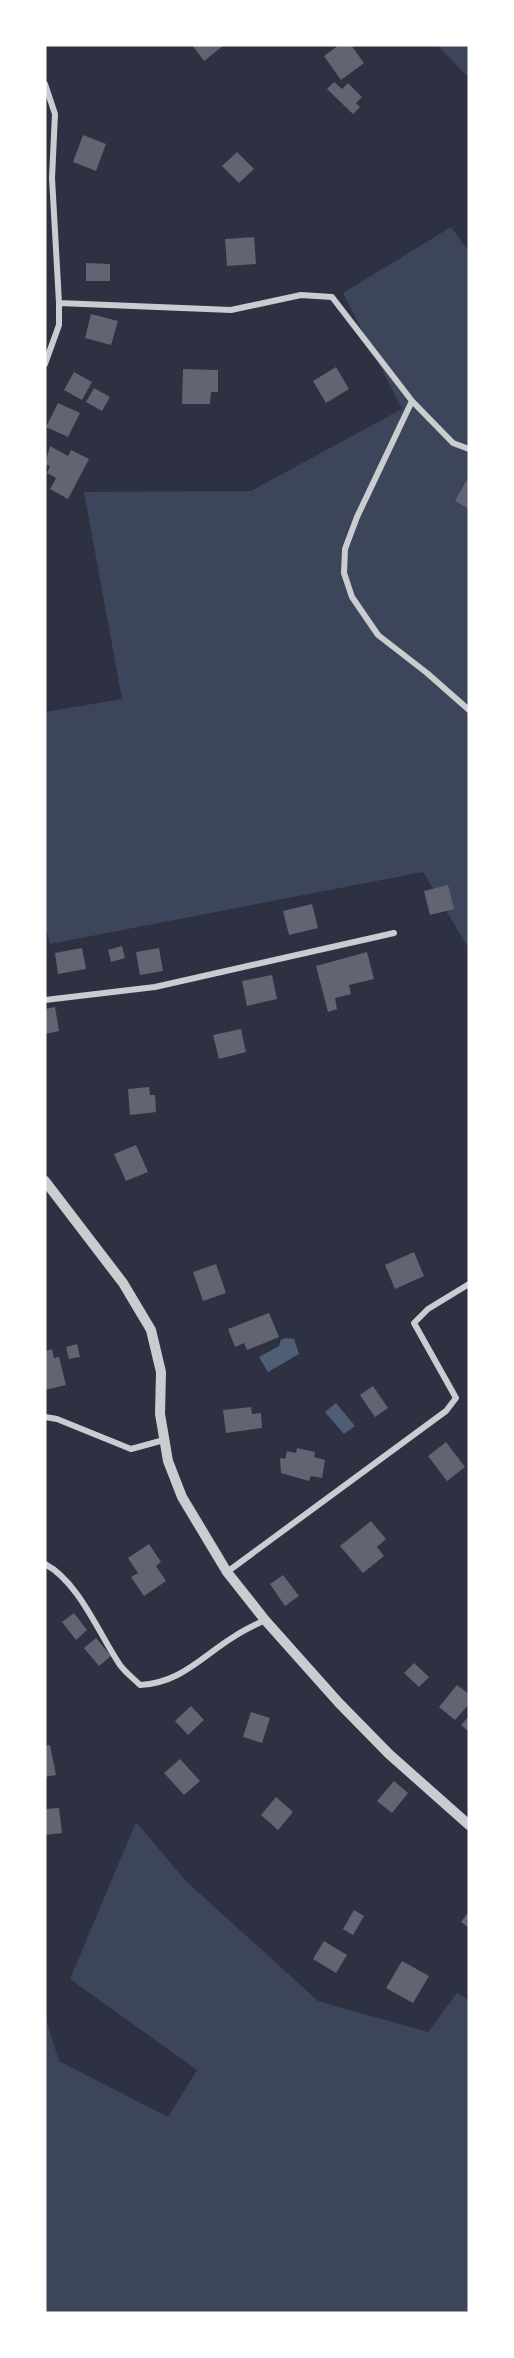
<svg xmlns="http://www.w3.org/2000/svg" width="514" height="2358" font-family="Inter,sans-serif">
<rect width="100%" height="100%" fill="#2d3142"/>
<path fill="#3c4559" d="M437,45h32v33z
M451,227l18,25v697l-46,-77 -373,72 -5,-19v-213l77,-13 -38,-207 167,-1 151,-82 -59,-116z
M136,1822l50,59 132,120 110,31 29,-39 12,7v313h-424v-117l2,-5 -2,-1v-174l14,45 109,56 29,-47 -127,-91z"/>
<path fill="#4f5d75" d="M286,1338l8,1 5,15 -31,18 -9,-15 20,-11 2,-6z
M336,1403l19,23 -11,8 -19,-22z"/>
<path fill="#626471" d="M192,45h32l-20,16z
M339,45h12l13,18 -23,17 -17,-24z
M334,82l8,7 6,-6 14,14 -6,6 4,4 -7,7 -26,-25z
M83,135l23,9 -10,27 -23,-9z
M237,152l17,17 -15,14 -17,-17z
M254,237l2,27 -29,2 -2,-27z
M86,263l24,1v17h-24z
M91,314l27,7 -7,24 -26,-7z
M336,367l13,22 -23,14 -13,-22z
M183,369l35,1v22h-7l-1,12h-28z
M74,372l18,10 -10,18 -18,-10z
M94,388l16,9 -8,14 -16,-9z
M58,403l22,10 -12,24 -22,-10z
M50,446l18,10 3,-6 18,9 -21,40 -18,-10 6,-11 -9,-5 3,-7 -5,-2z
M469,476v33l-14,-8z
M448,885l6,24 -24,6 -6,-24z
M312,904l6,24 -29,7 -6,-24z
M122,946l3,12 -14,4 -3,-12z
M82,948l4,21 -28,5 -3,-21z
M159,948l4,23 -23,4 -4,-23z
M367,952l7,27 -25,6 2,9 -16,4 2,11 -9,3 -12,-46z
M272,975l5,24 -30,7 -5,-25z
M55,1007l4,24 -14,3v-25z
M241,1029l5,23 -27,7 -6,-24z
M149,1087l1,8h5l1,17 -26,3 -2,-26z
M136,1145l12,27 -22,9 -12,-27z
M414,1252l10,24 -29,13 -10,-24z
M216,1264l10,29 -23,8 -10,-29z
M269,1313l10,24 -32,13 -3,-7 -9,4 -7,-18z
M77,1344l3,13 -11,2 -3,-12z
M52,1349l2,9 5,-1 7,28 -21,5v-39z
M373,1386l15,22 -13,9 -15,-22z
M251,1407l1,7 9,-1 1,15 -36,5 -3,-23z
M446,1442l19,25 -18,14 -19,-25z
M297,1448l18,4 -1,5 11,3 -3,18 -11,-2 -2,5 -28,-8 -1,-15 5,1 2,-8 9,2z
M371,1521l15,18 -9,8 7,9 -21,17 -23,-27z
M149,1544l12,18 -5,4 10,15 -22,15 -13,-19 7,-4 -10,-15z
M283,1575l16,21 -14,10 -15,-22z
M74,1613l13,17 -11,10 -14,-18z
M96,1638l15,18 -12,10 -15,-18z
M414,1663l15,14 -10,10 -15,-14z
M457,1685l12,9v10l-14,16 -16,-13z
M191,1706l13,14 -16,15 -13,-14z
M251,1712l19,6 -8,25 -19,-6z
M469,1716v16l-8,-7z
M50,1745l6,30 -11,2v-31z
M180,1759l20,22 -16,14 -20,-22z
M394,1781l14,12 -16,20 -15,-12z
M276,1797l17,15 -15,18 -17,-15z
M59,1808l3,25 -17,2v-26z
M354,1910l10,6 -11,19 -10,-6z
M469,1911v17l-8,-6z
M324,1941l23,14 -11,18 -23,-14z
M402,1961l27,15 -16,27 -27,-15z"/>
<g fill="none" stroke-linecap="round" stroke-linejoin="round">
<path stroke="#caccd0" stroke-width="6" d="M45,84l10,30 -3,64 7,125v22l-14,39
M59,303l172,7 70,-15 31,2 80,104 41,42 16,6
M412,401l-55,116 -12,32 -1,24 8,24 26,38 49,38 42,37
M45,1000l110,-13 239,-54
M45,1417l12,2 74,30 33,-9
M45,1564c34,18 54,70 75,101 5,7 13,13 20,20 41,-2 62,-29 95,-49 9,-6 20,-11 30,-16
M227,1572l219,-161 10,-13 -42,-75 14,-14 41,-25"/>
<path stroke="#caccd0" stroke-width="10" d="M45,1181l78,102 28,47 10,42 -1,42 8,47 14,36 45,75 38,48 74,83 50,51 80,71"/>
</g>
<rect width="514" height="2358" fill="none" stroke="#ffffff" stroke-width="93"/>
</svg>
